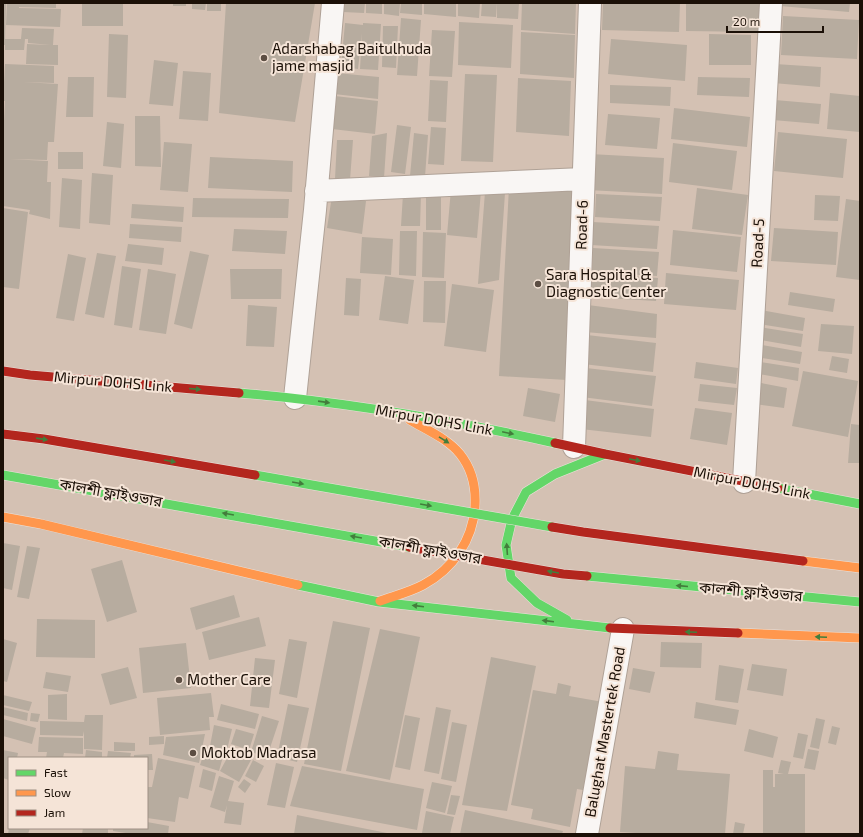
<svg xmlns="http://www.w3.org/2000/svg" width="863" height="837" font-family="'Exo 2','Noto Sans Bengali',sans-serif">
<rect width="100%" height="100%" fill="#d4c1b3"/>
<path fill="#b7ac9f" d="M3,3h3l-1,36h16l1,-11 32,1 -1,16h5v20l-32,-1 1,-20 24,1 -23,-2v-4h-3l-1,11h-19v-5h-2z
M7,3h49v5l-37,-1v1l42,1 -1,18 -54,-2z
M82,3h41v23h-41z
M173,3h13v3h-13z
M192,3h14l-1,7 -13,-1z
M207,3h14v8h-14z
M226,3h89l-20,119 -76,-9z
M344,3h21l-1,10 -21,-1z
M366,3h16v11l-16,-1z
M384,3h16l-1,13 -15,-2z
M401,3h21v12l-22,-2z
M424,3h32v14l-32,-3z
M458,3h22l-1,15 -21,-2z
M482,3h15l-1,14 -15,-1z
M497,3h22l-1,16 -21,-1z
M522,3h54l-1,31 -54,-4z
M603,3h77l-1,29 -77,-2z
M686,3h74v29l-74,-1z
M780,3h70l-1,9 -69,-6z
M783,16l76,4 -2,39 -76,-4z
M401,18l20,2 -4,56 -20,-1z
M459,22l54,3 -2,43 -53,-3z
M345,23l18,2v-2l18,1 -3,46 -18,-1 2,-36 -4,36 -17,-2z
M383,26h15l-2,42 -14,-1z
M432,30l23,1 -3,46 -23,-1z
M521,32l54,3 -1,43 -54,-4z
M109,34l19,1 -2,63 -19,-1z
M709,34l42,1v30h-42z
M611,39l76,6 -2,36 -77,-7z
M154,60l24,3 -5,43 -24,-2z
M5,64l49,2v17l-31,-1 35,2 -4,58h-6l-1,18 -38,-1 39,2 -1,21h4l-1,37 -21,-5 1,-4 -27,-4v-85h1l1,-20h-2z
M775,64l46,3 -1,20 -47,-4z
M183,71l28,2 -3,48 -29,-2z
M336,73l43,4 -1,22 -44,-5z
M465,74l32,1 -4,87 -32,-1z
M68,77h26l-1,40h-27z
M698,77l52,1 -1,19 -52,-2z
M518,78l53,3 -2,55 -53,-4z
M430,80l18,1 -2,41 -18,-1z
M610,85l61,2 -1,19 -60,-3z
M830,93l30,3v36l-33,-3z
M335,96l43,5 -3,33 -43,-5z
M775,100l46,4 -2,20 -46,-4z
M674,108l76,9 -3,30 -76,-8z
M608,114l52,4 -3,31 -52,-4z
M135,116h25l1,51 -26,-1z
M107,122l17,2 -3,44 -18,-2z
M397,125l14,2 -6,47 -14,-2z
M431,127l15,1 -2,37 -16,-1z
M778,132l69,7 -4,39 -69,-7z
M387,133l-3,45 -15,-2 3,-40z
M414,133l14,2 -3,42 -15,-1z
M337,140h16l-3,40 -15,-1z
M164,142l28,2 -4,48 -28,-2z
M673,143l64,8 -5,39 -63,-8z
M58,152h25v17h-25z
M590,154l74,4 -2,36 -74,-4z
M210,157l83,4 -1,31 -84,-4z
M92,173l21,2 -3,50 -21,-2z
M62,178l20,2 -2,49 -21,-2z
M509,187l67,4 -9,189 -68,-4z
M697,188l51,7 -6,40 -50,-6z
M451,189l30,2 -4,47 -30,-3z
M426,192h15v38h-15z
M485,192l20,1 -6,87 -21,4z
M403,194h18l-1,32h-19z
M596,194l66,3 -2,24 -65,-4z
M815,195l25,1 -2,25 -24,-1z
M332,196l34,5 -4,33 -35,-6z
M193,198l96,1 -1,19 -96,-1z
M846,199l14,2v79l-24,-3z
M132,204l52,3 -1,15 -52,-4z
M3,208l25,4 -9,77 -16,-2z
M593,222l66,4 -2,23 -66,-4z
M130,224l52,3 -1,15 -52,-4z
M774,228l64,4 -2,33 -65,-4z
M234,229l53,2 -2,23 -53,-3z
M673,230l68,7 -4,35 -67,-7z
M400,231h17l-1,45 -17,-1z
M423,232l23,1 -2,45 -22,-1z
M362,237l31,2 -2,36 -31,-2z
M128,244l36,4 -2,17 -37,-4z
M593,248l66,4 -2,24 -65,-4z
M190,251l19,4 -17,74 -18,-5z
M97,253l19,3 -12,62 -19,-4z
M68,254l18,4 -12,63 -18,-3z
M122,266l19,3 -9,59 -18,-3z
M148,269l28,5 -10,60 -27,-4z
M230,269h52l-1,30h-50z
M666,273l73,7 -3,30 -72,-6z
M592,274l66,4 -2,23 -65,-4z
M385,276l29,4 -6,44 -29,-4z
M346,278l15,1 -2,37 -15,-1z
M424,281h22l-1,42 -22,-1z
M452,284l42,6 -8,62 -42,-6z
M790,292l45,7 -2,13 -45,-7z
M248,305l29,2 -3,40 -28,-1z
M588,305l69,9 -1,24 -71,-6z
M760,310l45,8 -2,13 -45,-7z
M821,324l33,2 -2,28 -34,-3z
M758,327l45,7 -2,13 -46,-8z
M587,335l69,8 -3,29 -70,-8z
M757,344l45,8 -2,12 -45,-7z
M832,356l17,3 -2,14 -18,-3z
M754,361l45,7 -1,13 -45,-8z
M696,362l42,6 -2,16 -42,-6z
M586,368l70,8 -4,30 -70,-9z
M803,371l55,10 -10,56 -56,-11z
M756,382l31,6 -3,20 -30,-4z
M700,384l37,4 -3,17 -36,-4z
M528,388l32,6 -5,28 -32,-6z
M585,400l69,9 -3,28 -70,-8z
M695,408l37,5 -5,32 -37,-6z
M851,424l9,1v38h-12z
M3,543l17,3 -8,44 -9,-2z
M27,546l13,2 -11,51 -12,-2z
M122,560l15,52 -30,10 -16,-53z
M234,595l6,22 -44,13 -6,-22z
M259,617l7,29 -57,14 -7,-28z
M37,619l58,1v38l-59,-1z
M333,621l37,7 -29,143 -37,-7z
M380,629l40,8 -30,143 -44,-9z
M3,639l14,4 -10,39 -4,-1z
M289,639l18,3 -10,56 -18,-4z
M661,642l41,1 -1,25 -41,-1z
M186,643l5,45 -48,5 -4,-45z
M491,657l45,9 -29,145 -45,-6z
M255,658l20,2 -6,48 -19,-2z
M752,664l35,5 -4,27 -36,-6z
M719,665l25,4 -6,34 -23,-3z
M128,667l9,31 -27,7 -9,-31z
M633,668l22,4 -5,21 -21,-4z
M46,672l25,4 -3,16 -25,-4z
M558,683l13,3 -2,10 34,6 -15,74 -2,-1 -3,15 -6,-1 -7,38 -39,-8 2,-10 -22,-4 22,-115 23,4z
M211,693l3,24h-5l1,13 -50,5 -3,-37z
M67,694v26l-19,-1v-24z
M3,695l29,7 -3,9 -26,-6z
M696,702l43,8 -3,15 -42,-7z
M221,704l38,10 -4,15 -38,-9z
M288,704l21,4 -12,54 -20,-5z
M3,707l25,6 -1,8 -24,-6z
M436,707l15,3 -12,64 -15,-3z
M31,713l9,1 -2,8 -8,-1z
M85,715h18l-1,35 -18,-1v-18l-1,5 -43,-1v-14l44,1z
M405,715l15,3 -10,52 -15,-3z
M262,716l17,5 -12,36 -16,-5z
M816,718l9,2 -6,29 -9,-2z
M3,719l33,9 -4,16 -29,-8z
M452,722l15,3 -11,57 -15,-3z
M214,725l18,4 -5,21 -17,-4z
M832,726l8,2 -4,17 -8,-2z
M236,729l18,5 -5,16 -18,-6z
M749,729l29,8 -5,21 -29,-7z
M798,733l10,2 -5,24 -10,-2z
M205,734l-6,29 -36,-8 3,-18z
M164,736v8l-15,1v-8z
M39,737l44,1v16l-19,-1 -1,5h-17l1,-6h-9z
M114,742l21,1v8h-21z
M206,747l18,6 -5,18 -19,-6z
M232,749l19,11 -12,22 -19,-11z
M808,749l11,2 -4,19 -11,-2z
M3,750l15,3 -1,5h-8v22l-6,-2z
M86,750l16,2v6h-17z
M108,751l23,2 -1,5h-23z
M658,751l21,3 -2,16 53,4 -5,60h-73l-32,-2 5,-66 30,3z
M152,754l1,16h-6v-12h-13v-3z
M158,758l37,8 -7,33 -9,-2 -4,25 -28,-4v-31h5z
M253,760l11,6 -8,16 -11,-6z
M781,760l10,2 -3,12h17v60h-42v-64h10v17h2v-13h9l-6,-1z
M276,763l18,4 -9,41 -18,-3z
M302,766l122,23 -7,41 -127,-24z
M203,769l13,4 -4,18 -13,-4z
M219,776l15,5 -6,20 16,2 -3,22 -17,-2 3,-18 -2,7 -15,-5z
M244,779l7,5 -6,9 -7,-6z
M432,782l20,4 -7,27 -19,-5z
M451,795l9,1 -5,19 -8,-1z
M465,810l98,21 -1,3h-102z
M426,811l28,6 -4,17 -28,-1z
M297,815l90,18 -1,1h-92z
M147,822l22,4 -1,8h-36l-19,-3v-3h34z
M735,822l10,2 -2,10h-10z
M9,828h21l-2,6h-20z
M83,828h25v6h-26z"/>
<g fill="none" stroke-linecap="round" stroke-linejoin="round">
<g stroke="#afa196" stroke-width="24">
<path id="street" d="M316,191l267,-12
M295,398l20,-188 18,-207
M574,447l16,-444
M744,482l27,-479
M587,834l36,-205"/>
</g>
<g stroke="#ece3dd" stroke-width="10">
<path id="fast" d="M239,393c106,9 212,27 316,50
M778,488l82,16
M298,585l81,17 231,26
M567,620l-30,-17 -26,-25 -5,-33 6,-26 14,-27 29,-18 50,-20"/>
</g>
<g stroke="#ece3dd" stroke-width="10">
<path id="slow" d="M3,517l38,7 257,61
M380,601c14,-5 30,-9 43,-16 30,-16 50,-45 52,-79 1,-18 -3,-37 -15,-52 -12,-15 -33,-24 -50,-34
M738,633l122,5"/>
</g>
<g stroke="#ece3dd" stroke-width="10">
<path id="jam" d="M3,371l27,4 209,18
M555,443l50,11 173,34
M610,628l128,5"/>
</g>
<use href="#street" stroke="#f9f6f4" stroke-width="22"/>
<use href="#fast" stroke="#63d668" stroke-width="9"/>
<use href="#slow" stroke="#ff974d" stroke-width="9"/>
<use href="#jam" stroke="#b3261e" stroke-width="9"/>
<g stroke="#ece3dd" stroke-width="10" stroke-linecap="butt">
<path id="fast-bridge" d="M3,475l406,72
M255,475l297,52
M587,576l273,26"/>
</g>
<g stroke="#ece3dd" stroke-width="10" stroke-linecap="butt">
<path id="slow-bridge" d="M803,561l57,7"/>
</g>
<g stroke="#ece3dd" stroke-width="10" stroke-linecap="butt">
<path id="jam-bridge" d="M3,434l41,5 211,36
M552,527l31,5 220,29
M409,547l154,27 24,2"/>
</g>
<use href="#fast-bridge" stroke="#63d668" stroke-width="9"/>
<use href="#slow-bridge" stroke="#ff974d" stroke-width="9"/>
<use href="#jam-bridge" stroke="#b3261e" stroke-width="9"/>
</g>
<defs><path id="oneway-solid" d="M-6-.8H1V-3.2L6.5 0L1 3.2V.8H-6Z"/></defs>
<g fill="#437d3c">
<use href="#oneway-solid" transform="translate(195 389) rotate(5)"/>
<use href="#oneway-solid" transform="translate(324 402) rotate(8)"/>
<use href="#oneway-solid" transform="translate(508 433) rotate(12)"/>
<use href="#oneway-solid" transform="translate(42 439) rotate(8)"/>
<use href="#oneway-solid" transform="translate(444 440) rotate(32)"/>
<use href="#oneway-solid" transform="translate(635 460) rotate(11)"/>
<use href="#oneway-solid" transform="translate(170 461) rotate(10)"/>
<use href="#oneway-solid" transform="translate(298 483) rotate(10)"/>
<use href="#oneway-solid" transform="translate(426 505) rotate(10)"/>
<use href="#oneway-solid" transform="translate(228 514) rotate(-170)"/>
<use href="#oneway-solid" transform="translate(356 537) rotate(-170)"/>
<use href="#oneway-solid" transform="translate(507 549) rotate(-94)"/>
<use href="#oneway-solid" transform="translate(553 572) rotate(-170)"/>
<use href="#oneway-solid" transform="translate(682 586) rotate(-175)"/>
<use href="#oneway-solid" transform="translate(418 606) rotate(-173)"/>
<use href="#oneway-solid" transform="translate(548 621) rotate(-173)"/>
<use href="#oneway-solid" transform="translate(691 632) rotate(-178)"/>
<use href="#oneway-solid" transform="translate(821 637) rotate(-178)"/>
</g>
<g fill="#5c4e43" stroke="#f5e4d7" stroke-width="1.5">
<circle cx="264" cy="58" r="4"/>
<circle cx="538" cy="284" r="4"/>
<circle cx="179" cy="680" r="4"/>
<circle cx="193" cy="753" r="4"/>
</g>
<g text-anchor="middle" stroke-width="4" stroke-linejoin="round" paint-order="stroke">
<g font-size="15" fill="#1b1007" stroke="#f5e4d7" text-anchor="start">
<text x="272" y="54">Adarshabag Baitulhuda<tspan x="272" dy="17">jame masjid</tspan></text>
<text x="546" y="280">Sara Hospital &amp;<tspan x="546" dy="17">Diagnostic Center</tspan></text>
<text x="187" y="685">Mother Care</text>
<text x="201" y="758">Moktob Madrasa</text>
</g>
<g font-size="15" fill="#1b1007" stroke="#f5e4d7">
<text transform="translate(582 225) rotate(-88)" y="5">Road-6</text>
<text transform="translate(758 243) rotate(-87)" y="5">Road-5</text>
<text transform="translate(113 382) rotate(5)" y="5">Mirpur DOHS Link</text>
<text transform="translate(434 420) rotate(10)" y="5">Mirpur DOHS Link</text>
<text transform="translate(752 483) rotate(11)" y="5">Mirpur DOHS Link</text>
<text transform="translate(111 493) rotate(10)" y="5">কালশী ফ্লাইওভার</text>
<text transform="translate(430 550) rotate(10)" y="5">কালশী ফ্লাইওভার</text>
<text transform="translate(751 592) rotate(5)" y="5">কালশী ফ্লাইওভার</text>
<text transform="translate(605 732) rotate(-80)" y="5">Balughat Mastertek Road</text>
</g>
</g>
<rect width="863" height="837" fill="none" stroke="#1b1007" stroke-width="8"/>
<rect x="8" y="757" width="140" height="72" fill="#f5e4d7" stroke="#9e8f84"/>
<rect x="16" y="770" width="20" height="6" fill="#63d668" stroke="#9e8f84"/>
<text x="44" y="777" font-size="12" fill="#1b1007">Fast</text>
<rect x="16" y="790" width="20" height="6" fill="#ff974d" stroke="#9e8f84"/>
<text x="44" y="797" font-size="12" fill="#1b1007">Slow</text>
<rect x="16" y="810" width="20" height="6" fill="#b3261e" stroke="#9e8f84"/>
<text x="44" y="817" font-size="12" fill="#1b1007">Jam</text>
<path d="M727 26v6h96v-6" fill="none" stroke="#1b1007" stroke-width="2"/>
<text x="733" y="26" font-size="12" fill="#1b1007" stroke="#f5e4d7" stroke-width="3" paint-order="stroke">20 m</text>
</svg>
